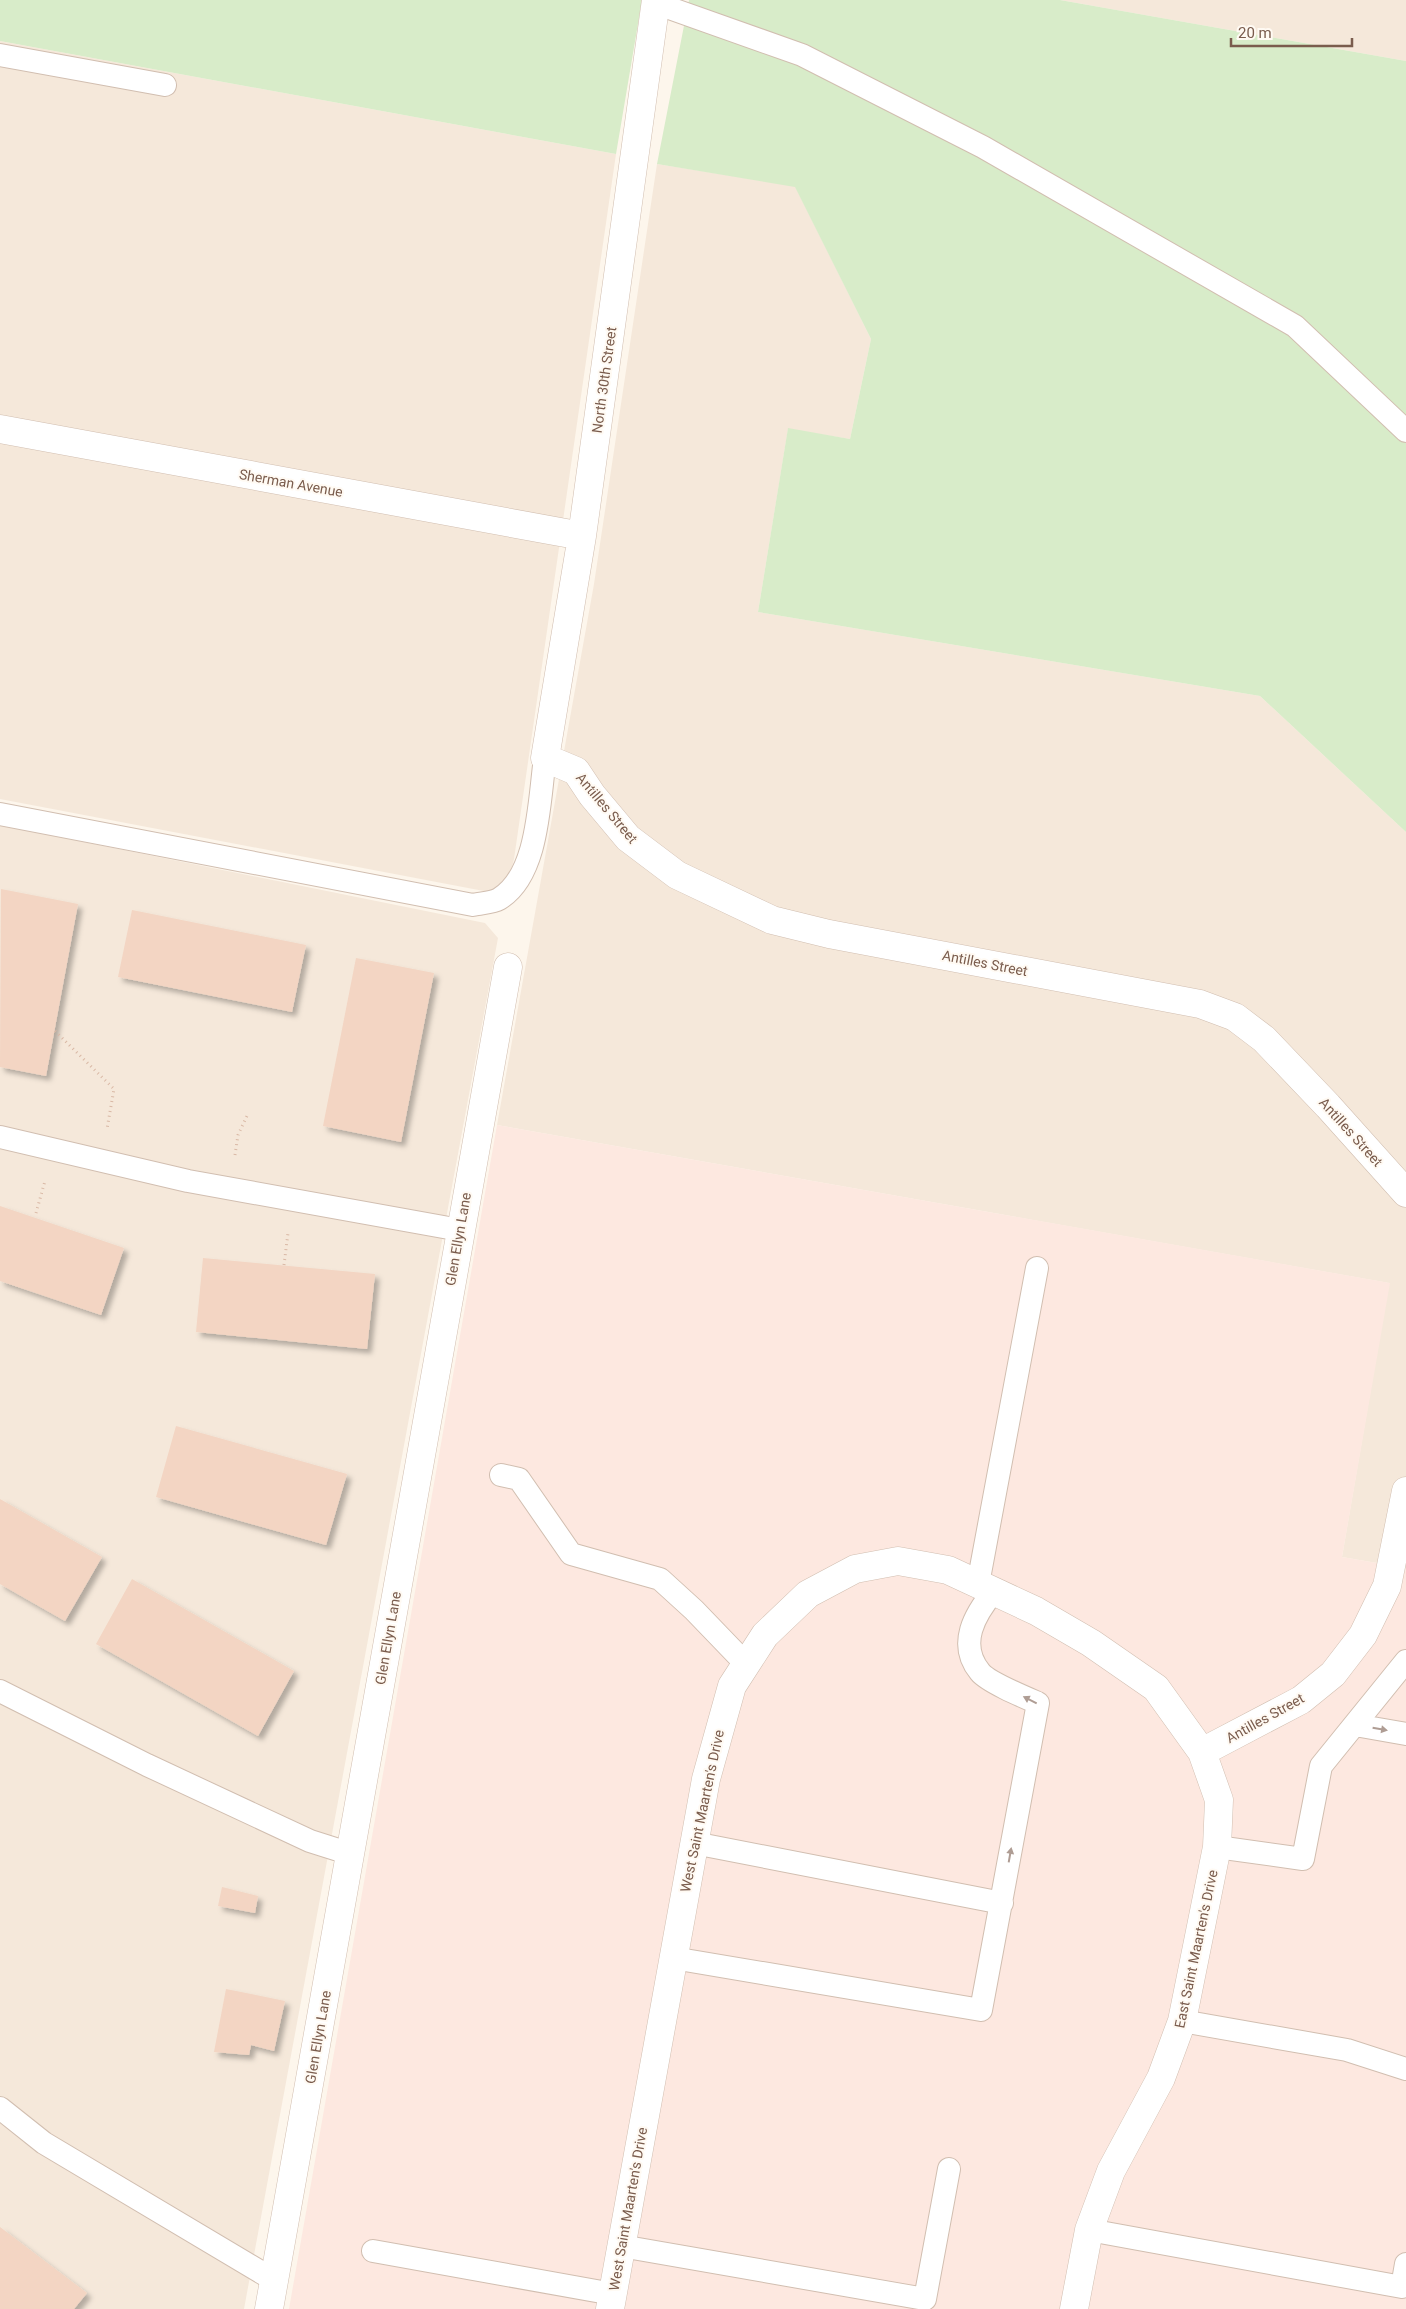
<svg xmlns="http://www.w3.org/2000/svg" width="1406" height="2309" font-family="Roboto,sans-serif">
<defs>
<filter id="shadow"><feDropShadow dx="4.5" dy="4.5" stdDeviation="2.5" flood-color="#0004"/></filter>
</defs>
<rect width="100%" height="100%" fill="#fdf6ec"/>
<path fill="#f5e8da" d="M1060,0h346v61z
M0,41l616,113 -102,705 -6,23 -19,10 -489,-93z
M657,164l138,22 76,153 -21,100 -62,-10 -30,183 502,84 146,136v736l-64,-11 47,-274 -892,-158 97,-541z
M0,825l485,98 13,15 -254,1371h-244z"/>
<path fill="#fde8e0" d="M497,1125l893,158 -48,274 64,11v741h-1117z"/>
<path fill="#d8ecc9" d="M0,0h642l-26,154 -616,-113z
M689,0h371l346,61v771l-146,-136 -502,-84 30,-184 62,11 21,-100 -76,-152 -138,-23z"/>
<path fill="#f3d5c3" filter="url(#shadow)" d="M1,889l77,15 -32,172 -46,-9z
M132,910l174,35 -14,67 -174,-35z
M356,958l78,15 -33,169 -78,-16z
M0,1206l124,42 -23,67 -101,-34z
M203,1258l172,16 -8,75 -171,-17z
M176,1426l171,48 -21,71 -170,-48z
M0,1499l102,58 -37,64 -65,-37z
M132,1579l162,92 -36,65 -162,-92z
M222,1887l36,9 -3,17 -37,-7z
M226,1989l59,12 -11,50 -23,-6 -2,10 -35,-3z
M0,2227l87,66 -13,16h-74z"/>
<g fill="none" stroke-linecap="round" stroke-linejoin="round">
<g stroke="#d1beb0" stroke-width="24">
<path id="service" d="M655,3l147,52 181,92 312,179 111,105
M0,55l165,30
M0,814l473,91c7,-2 19,-2 26,-6 40,-24 40,-99 46,-141
M0,1137l188,44 272,49
M501,1475l18,4 52,75 89,25 34,31 52,54
M978,1584l59,-316
M0,1691l147,74 163,76 41,13
M1355,1725l51,9
M694,1843l308,60
M1217,1847l86,12 18,-93 85,-105
M673,1958l308,52 57,-307c-14,-6 -50,-21 -58,-31 -23,-28 -5,-58 14,-81
M1182,2021l165,29 59,19
M0,2108l44,35 230,137
M1089,2230l313,57 4,-23
M621,2246l304,53 24,-130
M373,2251l240,43"/>
</g>
<g stroke="#d1beb0" stroke-width="29">
<path id="minor" d="M656,0l-74,536 -37,222 31,13 16,24 36,43 49,37 95,45 57,14 371,70 35,13 29,22 64,67 78,87
M0,429l582,107
M1202,1752l99,-52 32,-26 30,-39 24,-49 19,-95
M269,2309l239,-1342
M610,2309l96,-530 26,-93 33,-51 43,-41 47,-25 43,-8 50,9 88,41 55,32 65,45 46,64 17,48 -2,47 -35,174 -21,57 -50,93 -22,59 -15,79"/>
</g>
<path stroke="#d9b8a5" stroke-width="3" stroke-dasharray="1 4" stroke-linecap="butt" d="M55,1031l59,58 -7,40
M235,1155l3,-20 9,-19
M36,1213l9,-32
M284,1265l4,-32"/>
<use href="#service" stroke="#fff" stroke-width="22"/>
<use href="#minor" stroke="#fff" stroke-width="28"/>
</g>
<defs><path id="oneway-solid" d="M-6-.8H1V-3.2L6.5 0L1 3.2V.8H-6Z" transform="scale(1.25)"/></defs>
<g fill="#af9d94">
<use href="#oneway-solid" transform="translate(1030 1700) rotate(-153)"/>
<use href="#oneway-solid" transform="translate(1380 1729) rotate(10)"/>
<use href="#oneway-solid" transform="translate(1010 1855) rotate(-80)"/>
</g>
<g text-anchor="middle" stroke-width="4" stroke-linejoin="round" paint-order="stroke">
<g font-size="14" fill="#7a5c4d" stroke="#fffaf3">
<text transform="translate(604 380) rotate(-82)" y="5">North 30th Street</text>
<text transform="translate(291 483) rotate(10)" y="5">Sherman Avenue</text>
<text transform="translate(607 808) rotate(50)" y="5">Antilles Street</text>
<text transform="translate(985 963) rotate(11)" y="5">Antilles Street</text>
<text transform="translate(1351 1132) rotate(48)" y="5">Antilles Street</text>
<text transform="translate(458 1239) rotate(-80)" y="5">Glen Ellyn Lane</text>
<text transform="translate(388 1638) rotate(-80)" y="5">Glen Ellyn Lane</text>
<text transform="translate(1265 1718) rotate(-29)" y="5">Antilles Street</text>
<text transform="translate(702 1811) rotate(-78)" y="5">West Saint Maarten's Drive</text>
<text transform="translate(1196 1949) rotate(-78)" y="5">East Saint Maarten's Drive</text>
<text transform="translate(318 2037) rotate(-80)" y="5">Glen Ellyn Lane</text>
<text transform="translate(628 2209) rotate(-80)" y="5">West Saint Maarten's Drive</text>
</g>
</g>
<path d="M1231 38v8h121v-8" fill="none" stroke="#7a5c4d" stroke-width="2.5"/>
<text x="1238" y="38" font-size="15" fill="#7a5c4d" stroke="#fffaf3" stroke-width="4" paint-order="stroke">20 m</text>
</svg>
